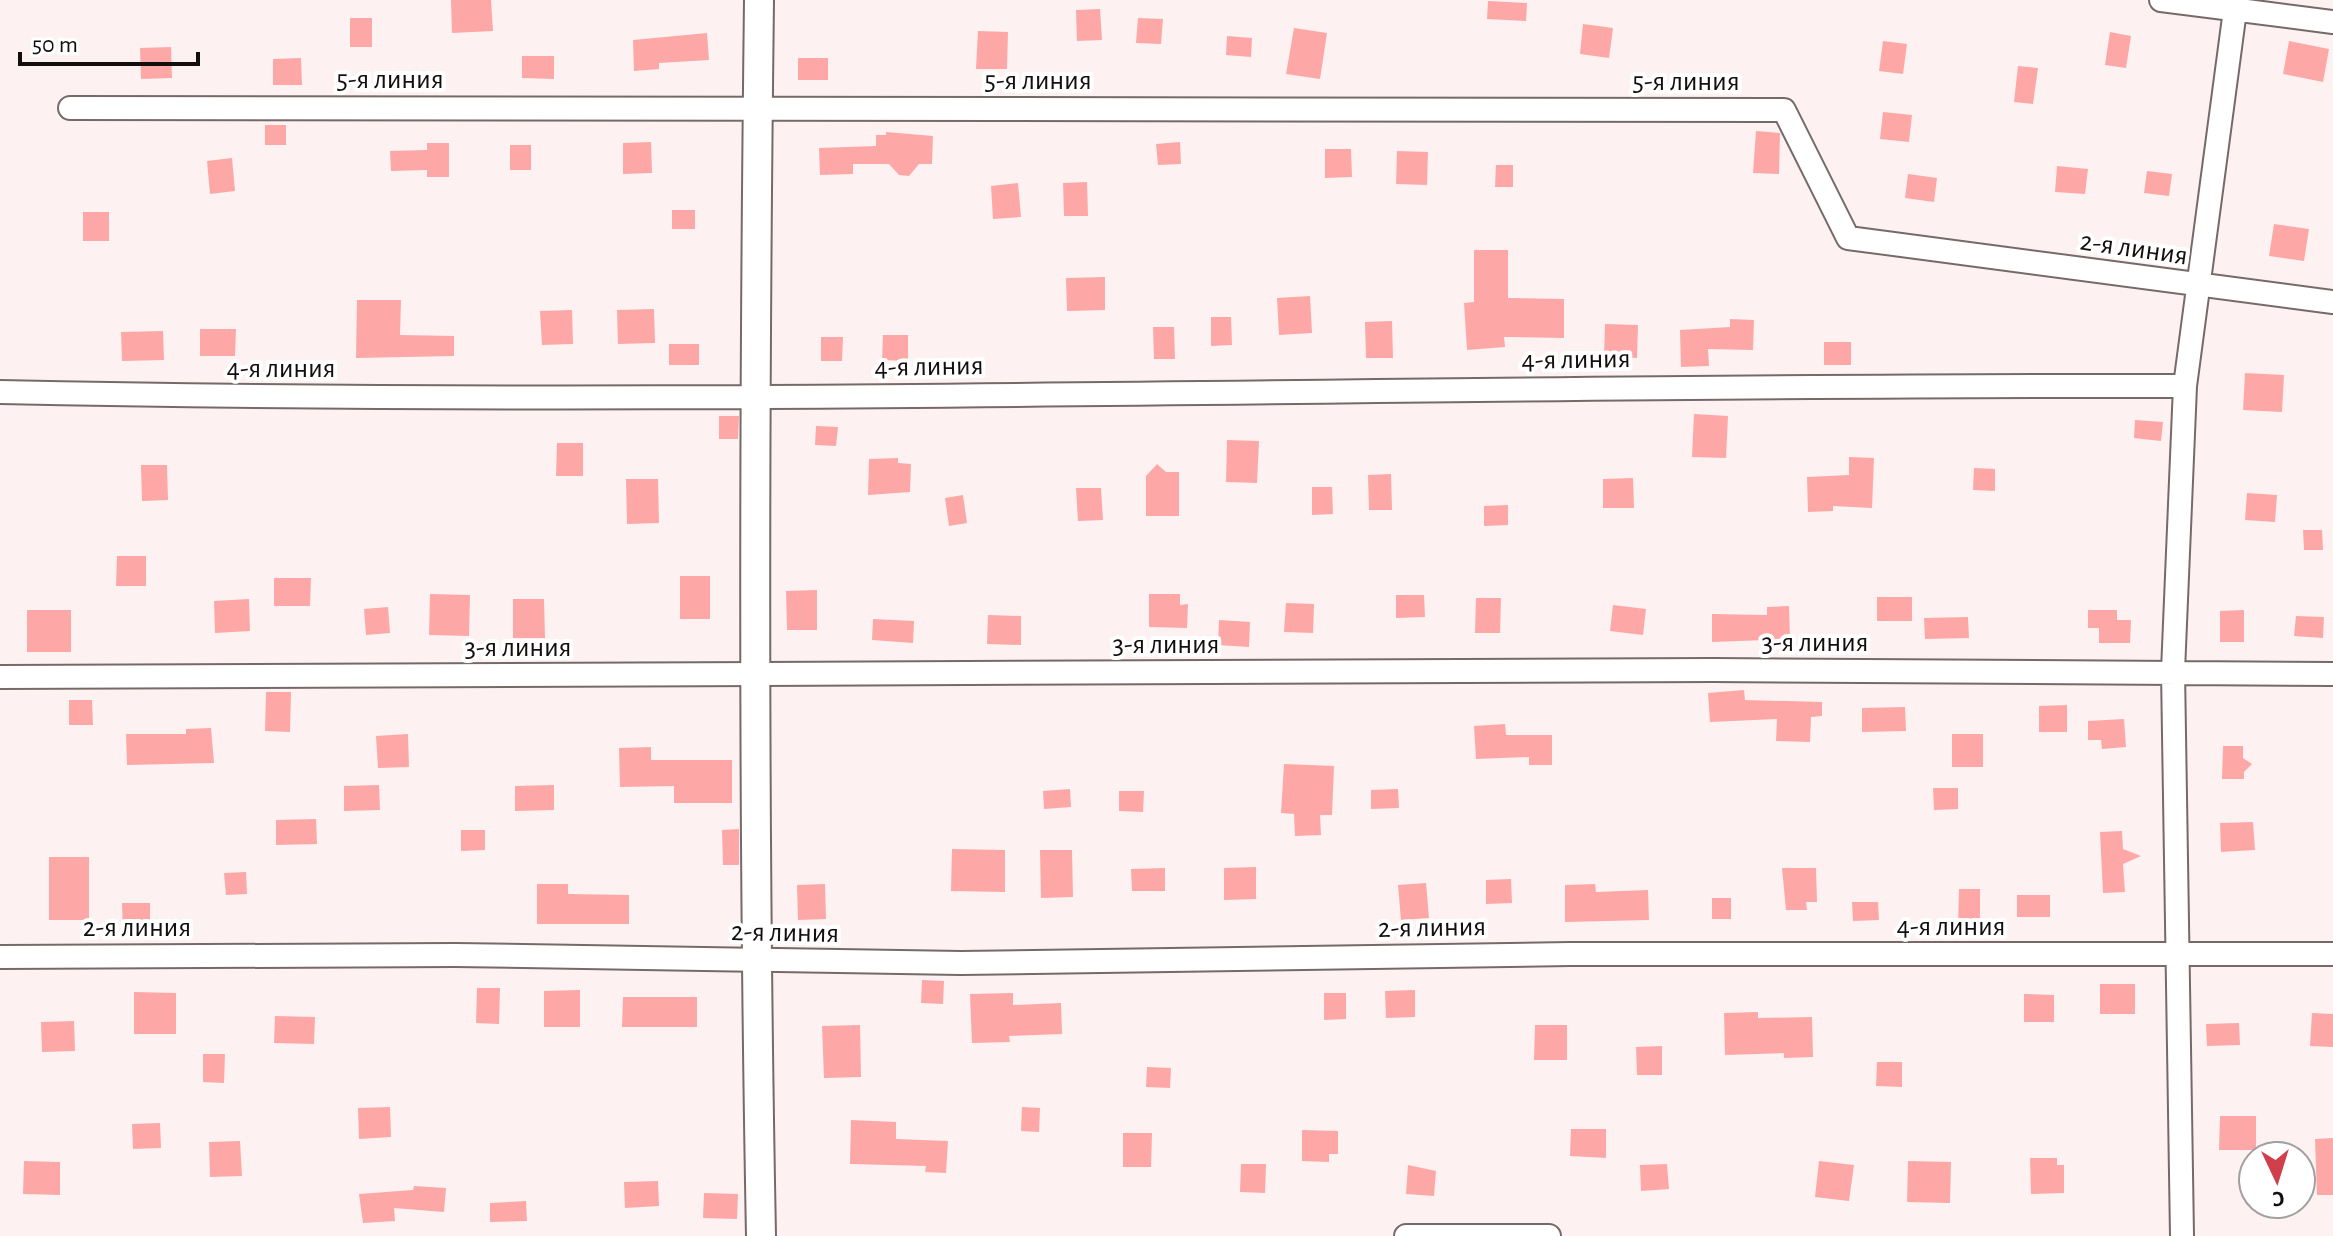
<svg xmlns="http://www.w3.org/2000/svg" width="2333" height="1236" font-family="'Alegreya Sans',sans-serif">
<rect width="100%" height="100%" fill="#fdf1f1"/>
<path fill="#fda8a7" d="M451,0h40l2,31 -41,2z
M1488,1l39,2 -1,18 -39,-2z
M1100,9l2,31 -25,1 -1,-31z
M350,18h22v29h-22z
M1138,18l25,1 -2,25 -25,-1z
M1583,24l30,4 -4,30 -29,-4z
M1294,28l33,5 -7,46 -34,-5z
M978,31l30,1 -1,37h-31z
M2110,32l21,4 -5,32 -21,-3z
M707,33l2,27 -50,3v6l-25,2 -1,-31z
M1227,36l25,2 -1,19 -25,-2z
M1883,41l24,3 -4,30 -24,-3z
M2289,41l40,8 -6,33 -40,-8z
M171,47l1,31 -31,1 -1,-31z
M522,56h32v23l-32,-1z
M301,58l1,27h-29v-26z
M798,58h30v22h-30z
M2018,66l20,2 -5,36 -19,-2z
M1883,112l29,3 -3,27 -29,-3z
M265,125h21v20h-21z
M1756,131l24,2 -1,41 -26,-1z
M886,132l47,4 -1,28h-13l-10,12 -10,-1 -10,-11h-36v10l-33,1 -1,-27 57,-2v-11h10z
M651,142l1,31 -29,1v-31z
M1180,142l1,22 -23,1 -2,-21z
M427,143h22v34h-22v-7l-36,1 -1,-20 37,-1z
M510,145h21v25h-21z
M1325,149h26l1,28 -27,1z
M1397,151l31,1 -1,33 -31,-1z
M232,158l3,33 -25,3 -3,-33z
M1496,165h17v22h-18z
M2057,166l31,3 -3,25 -30,-2z
M2147,171l25,3 -3,22 -25,-3z
M1908,174l29,4 -3,24 -29,-4z
M1087,182l1,34h-24l-1,-33z
M1018,183l3,34 -28,2 -2,-33z
M672,210h23v19h-23z
M83,212h26v29h-26z
M2274,224l35,5 -5,32 -35,-5z
M1474,250h34v48l56,1v39l-60,-1 1,10 -38,3 -3,-47 10,-1z
M1105,277v33l-38,1 -1,-33z
M1310,296l2,37 -33,2 -2,-37z
M357,300h44l-1,35 54,1v20l-98,2z
M654,309l1,34 -37,1 -1,-34z
M572,310l1,34 -31,1 -2,-34z
M1211,317h20l1,28 -21,1z
M1730,319l24,1 -1,30 -45,-1 1,17 -28,1 -1,-37 50,-3z
M1392,321l1,37h-27l-1,-36z
M1605,324l33,1 -1,33 -33,-1z
M1153,327h21l1,32h-21z
M200,329h36l-1,27h-35z
M163,331l1,29 -42,1 -1,-29z
M883,335h25v26l-26,-1z
M821,337h22l-1,24h-21z
M1824,342h27v23h-27z
M669,344h30v21h-30z
M2245,373l39,2 -2,37 -39,-2z
M1694,414l34,2 -2,42 -34,-1z
M719,416h20l-1,23h-19z
M2135,420l28,2 -2,19 -27,-3z
M816,426l22,1 -2,19 -21,-1z
M1227,440l32,1 -2,42 -31,-1z
M557,443h26v33h-27z
M1849,457l25,1 -2,50 -39,-2v5l-25,1 -1,-35 42,-2z
M898,458v5l13,1 -1,28 -42,3 1,-36z
M1157,464l9,8h13v44h-33v-40z
M141,465h26l1,35 -26,1z
M1974,468l21,1v22l-22,-1z
M1391,474l1,36h-23l-1,-35z
M1633,478l1,30h-31v-29z
M626,479h32l1,44 -32,1z
M1312,487h20l1,27 -21,1z
M1076,488h25l2,32 -25,1z
M2247,493l30,2 -2,27 -30,-2z
M963,495l4,28 -18,3 -4,-28z
M1508,505v20l-24,1v-20z
M2303,530h19l1,20h-19z
M117,556h29v30h-30z
M680,576h30v43h-30z
M274,578h37l-1,28h-36z
M817,590v40h-30l-1,-39z
M430,594l40,1 -1,41 -40,-1z
M1149,594h31v11l8,-1 -1,24 -38,-1z
M1396,595h28l1,22 -29,1z
M1877,597h35v24h-35z
M1476,598h25l-1,35h-25z
M249,599l1,32 -35,2 -1,-32z
M513,599h31l1,39h-32z
M1286,603l28,1 -1,29 -29,-1z
M1613,605l33,4 -3,26 -33,-4z
M1789,606l1,33 -78,3v-28l55,1v-8z
M388,607l2,26 -24,2 -2,-26z
M27,610h44v42h-44z
M2088,610h29v10h14l-1,23h-31v-15h-11z
M2244,610v32h-24v-31z
M988,615l33,1v29l-34,-1z
M2296,616l28,1 -1,21 -29,-2z
M1968,617l1,21 -44,1 -1,-21z
M873,619l41,2 -1,22 -41,-3z
M1219,620l31,2 -1,25 -31,-2z
M1744,690l1,10 77,2v14l-11,1 -1,25 -34,-1 1,-22 -67,3 -2,-29z
M266,692h25l-1,40 -25,-1z
M69,700h23l1,25h-24z
M2067,705v27h-28v-26z
M1905,707l1,24 -44,1v-24z
M2124,719l2,28 -24,2 -1,-9h-13v-19z
M1505,724l1,11h46v30h-23v-8l-53,2 -2,-33z
M211,728l3,35 -87,2 -1,-31h60v-5z
M408,734l1,33 -31,1 -2,-32z
M1952,734h31v33h-31z
M2223,746h20v12l9,6 -8,8v7h-22z
M651,747v13h81v43h-58v-17l-54,1 -1,-39z
M1284,764l50,2 -2,49h-12l1,20 -26,1 -1,-22 -13,-1z
M379,785l1,25 -36,1v-25z
M554,785v25l-39,1v-25z
M1933,788h25v21l-24,1z
M1070,789l1,18 -27,2 -1,-18z
M1398,789l1,19 -28,1v-19z
M1119,791h25l-1,21 -24,-1z
M316,819l1,25 -41,1v-25z
M2253,822l2,28 -34,2 -1,-29z
M739,829v36h-16l-1,-35z
M461,830h24v20l-24,1z
M2122,831l1,18 18,7 -18,8 2,28 -22,1 -3,-61z
M952,849l53,1v42l-54,-1z
M1040,850h32l1,47 -32,1z
M49,857h40v63h-40z
M1256,867v32l-32,1v-32z
M1165,868v23h-33l-1,-22z
M1782,868h34l1,34h-11l1,8h-21z
M246,872l1,22 -21,1 -2,-22z
M1511,879l1,24 -26,1v-24z
M1426,883l3,35 -28,2 -3,-35z
M537,884h31v10l61,1v29h-92z
M825,884l1,35 -28,1 -1,-35z
M1595,884l1,8 52,-2 1,30 -84,2v-37z
M1959,889h21v37h-22z
M2017,895h33v22h-33z
M1712,898h19v21h-19z
M1852,902h26l1,18 -26,1z
M122,903h28v32h-27z
M922,980l22,1 -1,23 -22,-1z
M2100,984h35v30h-35z
M477,988h23l-1,36 -23,-1z
M580,990v37h-36v-36z
M1415,990v27l-29,1 -1,-27z
M134,992l42,1v41h-42z
M1013,993v12l48,-2 1,31 -53,2 1,6 -38,1 -2,-49z
M1324,993h22v26l-22,1z
M2024,994l30,1v27h-30z
M623,997h74v30h-75z
M1758,1012v6l54,-1 1,40 -29,1v-5l-59,2 -1,-42z
M2312,1013l21,1v33l-23,-1z
M275,1016l40,1 -1,27 -40,-1z
M74,1021l1,30 -33,1 -1,-30z
M2239,1023l1,22 -33,1 -1,-22z
M860,1025l1,52 -37,1 -2,-52z
M1535,1025h32v35h-33z
M1662,1046v29h-25l-1,-28z
M203,1054h22l-1,29 -21,-1z
M1877,1062h25v25l-26,-1z
M1147,1067l24,1 -1,20 -24,-1z
M390,1107l1,30 -32,2 -1,-31z
M1022,1107l18,1 -1,24 -18,-1z
M2220,1116h36v34h-37z
M851,1120l45,2v17l52,2 -2,32 -21,-1 1,-6 -76,-2z
M160,1123l1,25 -28,1 -1,-25z
M1571,1129h35v29l-36,-2z
M1302,1130l36,1v23h-9v8l-27,-1z
M1123,1133h29l-1,34h-28z
M2333,1138v57h-16l-2,-56z
M240,1141l2,35 -32,1 -1,-35z
M2030,1158h27v7h7v28l-33,1z
M24,1161l36,1v33l-37,-1z
M1819,1161l35,4 -5,36 -34,-4z
M1908,1161l43,1 -1,41 -43,-1z
M1241,1164h25l-1,29 -25,-1z
M1667,1164l2,25 -28,2 -1,-26z
M1408,1165l28,6 -2,25 -28,-2z
M658,1181l1,25 -34,2 -1,-26z
M414,1186l32,2 -2,24 -50,-4 1,13 -32,2 -4,-29 54,-4z
M704,1193l34,1 -1,25 -34,-1z
M526,1201l1,20 -37,1v-19z"/>
<g fill="none" stroke-linecap="round" stroke-linejoin="round">
<g stroke="#766a69" stroke-width="26">
<path id="minor" d="M2161,0l172,22
M70,108l1714,2 64,128 485,64
M0,392c728,16 1457,-8 2185,-6
M0,677l1713,-7 620,4
M0,957l455,-2 506,8 609,-9h763
M1406,1236h143
M2182,1236l-9,-565 12,-285 50,-376"/>
</g>
<g stroke="#766a69" stroke-width="32">
<path id="tertiary" d="M759,0c-5,412 -6,824 2,1236"/>
</g>
<use href="#minor" stroke="#fff" stroke-width="22"/>
<use href="#tertiary" stroke="#fff" stroke-width="28"/>
</g>
<g text-anchor="middle" stroke-width="8" stroke-linejoin="round" paint-order="stroke">
<g font-size="28" fill="#140f0f" stroke="#fff">
<text x="390" y="88">5-я линия</text>
<text x="1038" y="89">5-я линия</text>
<text x="1686" y="90">5-я линия</text>
<text transform="translate(2134 247) rotate(8)" y="10">2-я линия</text>
<text transform="translate(1576 358) rotate(-1)" y="10">4-я линия</text>
<text transform="translate(929 365) rotate(-1)" y="10">4-я линия</text>
<text x="281" y="377">4-я линия</text>
<text x="1815" y="651">3-я линия</text>
<text x="1166" y="653">3-я линия</text>
<text x="518" y="656">3-я линия</text>
<text x="1951" y="935">4-я линия</text>
<text x="137" y="936">2-я линия</text>
<text transform="translate(1432 926) rotate(-1)" y="10">2-я линия</text>
<text transform="translate(785 931) rotate(1)" y="10">2-я линия</text>
</g>
</g>
<g transform="translate(2277 1180) rotate(176)"><circle r="38" fill="#ffffff" stroke="#a19f9f" stroke-width="2"/>
<path d="M0-6L14 30L0 20L-14 30Z" fill="#d0404c"/>
<text y="-12" font-size="22" font-weight="bold" text-anchor="middle" fill="#140f0f">С</text>
</g>
<path d="M20 52v12h178v-12" fill="none" stroke="#140f0f" stroke-width="4"/>
<text x="32" y="52" font-size="24" fill="#140f0f" stroke="#ffffff" stroke-width="6" paint-order="stroke">50 m</text>
</svg>
